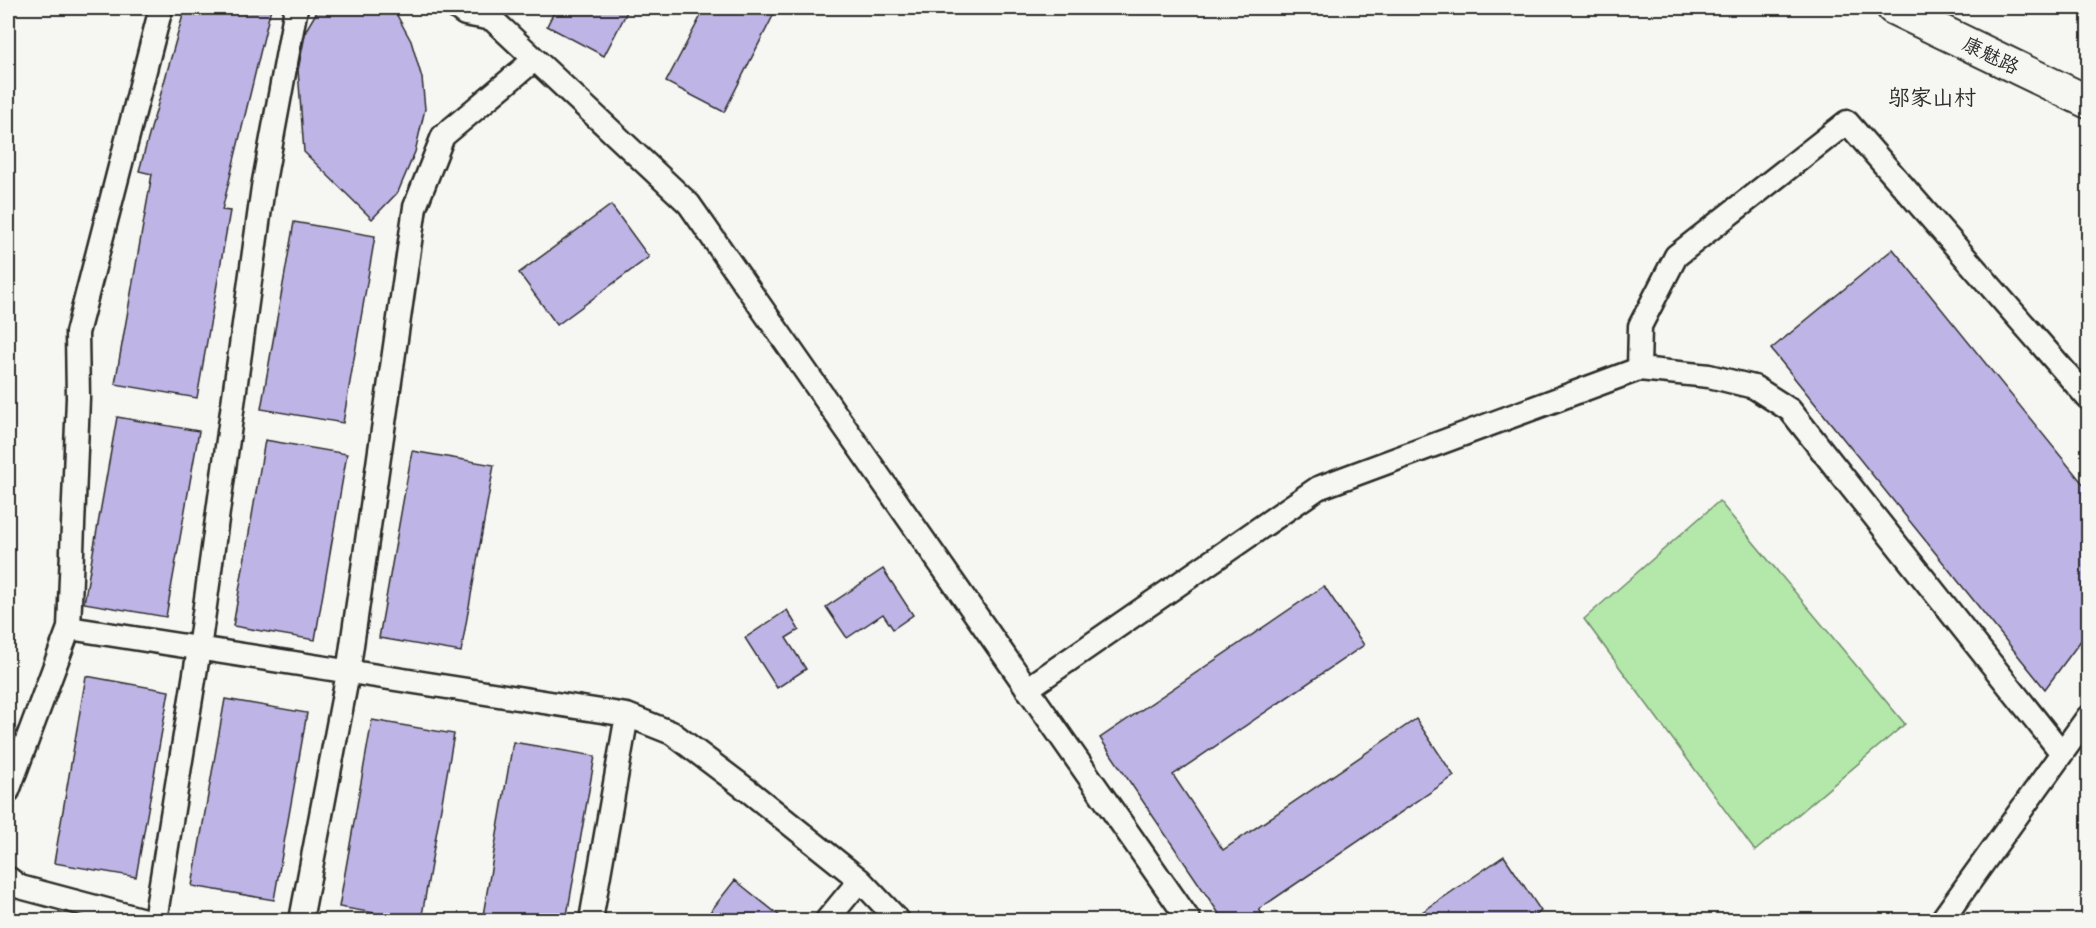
<svg xmlns="http://www.w3.org/2000/svg" width="2096" height="928" font-family="'Gochi Hand','LXGW WenKai TC',sans-serif">
<rect width="100%" height="100%" fill="#f6f6f2"/>
<filter id="ink" filterUnits="userSpaceOnUse"><feTurbulence type="fractalNoise" baseFrequency=".0167" numOctaves="2"/><feDisplacementMap in="SourceGraphic" scale="12" xChannelSelector="R" yChannelSelector="G"/><feConvolveMatrix kernelMatrix="1 2 1 2 8 2 1 2 1" color-interpolation-filters="sRGB"/></filter>
<g filter="url(#ink)">
<path fill="#b3e8aa" stroke="#6f8a6a" stroke-width="1.5" d="M1719,501l186,223 -150,127 -171,-232z"/>
<path fill="#beb4e5" stroke="#2b2b2b" stroke-width="1.5" d="M185,8h86l-49,202 8,1 -33,187 -82,-14 37,-210 -13,-3z
M319,8h74l18,33 11,37 3,31 -10,43 -17,40 -26,27 -68,-67 -6,-82 8,-40z
M556,8h73l-25,48 -57,-30z
M705,8h72l-53,104 -58,-30z
M611,205l38,52 -92,68 -38,-52z
M294,222l81,14 -32,187 -82,-14z
M1893,249l195,241v141l-43,58 -274,-340z
M117,417l82,14 -33,186 -82,-14z
M265,440l82,14 -32,186 -82,-14z
M412,451l82,14 -33,187 -82,-14z
M883,569l30,46 -20,14 -10,-15 -36,24 -21,-31z
M1324,586l40,59 -191,130 50,75 193,-131 38,57 -195,133 7,12h-42l-124,-183z
M787,610l12,20 -13,8 20,31 -29,19 -32,-50z
M86,676l83,15 -33,186 -82,-14z
M225,699l82,14 -33,187 -82,-14z
M372,720l82,14 -33,187 -82,-14z
M513,742l82,14 -29,165h-84z
M1504,856l37,55 -13,10h-119z
M735,880l51,41h-83z"/>
<g fill="none" stroke-linecap="round" stroke-linejoin="round">
<g stroke="#2b2b2b" stroke-width="27">
<path id="minor" d="M457,8l8,6 27,5 197,185 500,716
M1639,369l1,-43 36,-70 171,-134 241,276
M69,628l558,87 45,18 78,59 110,88 38,40
M1027,689l291,-201 321,-119 70,7 45,11 36,23 272,343
M8,791l61,-163 9,-230 -1,-65 84,-325
M8,878l12,9 124,33
M155,920l44,-271 64,-462 33,-179
M301,920l47,-247 67,-466 28,-71 91,-76
M591,920l36,-205
M827,920l33,-40
M1942,920l146,-203"/>
</g>
<g stroke="#2b2b2b" stroke-width="36">
<path id="secondary" d="M1893,8l195,94"/>
</g>
<use href="#minor" stroke="#f6f6f2" stroke-width="22"/>
<use href="#secondary" stroke="#f6f6f2" stroke-width="32"/>
</g>
</g>
<g text-anchor="middle" stroke-width="4.5" stroke-linejoin="round" paint-order="stroke">
<g font-size="20" fill="#2b2b2b" stroke="#f6f6f2">
<text transform="translate(1991 55) rotate(26)" y="7">康魅路</text>
</g>
<g font-size="22" fill="#2b2b2b" stroke="#f6f6f2">
<text x="1932" y="105">邬家山村</text>
</g>
</g>
<rect width="2096" height="928" fill="none" stroke="#f6f6f2" stroke-width="30"/>
<rect x="15" y="15" width="2066" height="898" fill="none" stroke="#2b2b2b" stroke-width="2" filter="url(#ink)"/>
</svg>
